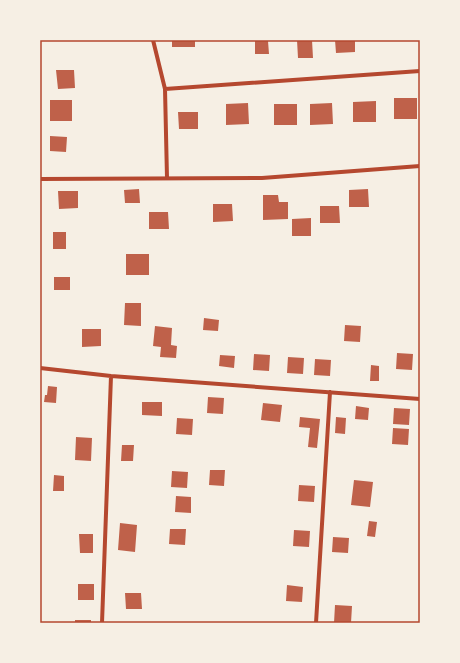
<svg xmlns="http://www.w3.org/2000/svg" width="460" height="663" font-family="'Alegreya Sans',sans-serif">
<rect width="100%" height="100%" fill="#f6efe4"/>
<path fill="#bf614a" d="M172,40h23v7h-23z
M297,40h15l1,18h-15z
M335,40h20v12l-19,1z
M255,41h13l1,13h-14z
M56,70h18l1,18 -17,1z
M394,98h23v21h-23z
M50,100h22v21h-22z
M376,101v21h-23v-20z
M248,103l1,21 -23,1v-21z
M332,103l1,21 -23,1v-21z
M274,104h23v21h-23z
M178,112h20v17h-19z
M50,136l17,1 -1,15 -16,-1z
M139,189l1,14h-15l-1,-13z
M368,189l1,18h-20v-17z
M58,191h20v17l-19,1z
M263,195h15l1,7h9v17l-25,1z
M213,204h19l1,17 -20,1z
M320,206h19l1,17h-20z
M149,212h19l1,17h-20z
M311,218v18h-19v-17z
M53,232h13v17h-13z
M126,254h23v21h-23z
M54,277h16v13h-16z
M125,303h16v23l-17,-1z
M204,318l15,2 -1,11 -15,-1z
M345,325l16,1 -1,16 -16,-1z
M155,326l17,2 -1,17 6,1 -1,12 -16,-1 1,-10 -8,-1z
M82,329h19v17l-19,1z
M397,353l16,1 -1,16 -16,-1z
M254,354l16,1 -1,16 -16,-1z
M220,355l15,1 -1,12 -15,-2z
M288,357l16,1 -1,16 -16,-1z
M315,359l16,1 -1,16 -16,-1z
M371,365l8,1v15h-9z
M48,386l9,1 -1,16 -12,-1 1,-7h2z
M208,397l16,1 -1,16 -16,-1z
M142,402h20v14l-20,-1z
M263,403l19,2 -2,17 -19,-2z
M356,406l13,2 -1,12 -13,-1z
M394,408l16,1 -1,16 -16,-1z
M300,417l20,2 -3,29 -9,-1 2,-19 -11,-1z
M336,417l10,1 -1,16 -10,-1z
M177,418l16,1 -1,16 -16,-1z
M393,428l16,1 -1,16 -16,-1z
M76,437l16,1 -1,23 -16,-1z
M122,445h12l-1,16h-12z
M210,470h15l-1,16 -15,-1z
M172,471l16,1 -1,16 -16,-1z
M54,475l10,1v15h-11z
M354,480l19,2 -3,25 -19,-2z
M299,485l16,1 -1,16 -16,-1z
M176,496l15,1v16l-16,-1z
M369,521l8,1 -2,15 -8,-1z
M120,523l17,2 -2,27 -17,-2z
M170,529h16l-1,16 -16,-1z
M294,530l16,1 -1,16 -16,-1z
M79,534h14v19h-13z
M333,537l16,1 -1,15 -16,-1z
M78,584h16v16h-16z
M287,585l16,2 -1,15 -16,-1z
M125,593h16l1,16h-16z
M335,605l17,1 -1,17h-17z
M75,620h16v3h-16z"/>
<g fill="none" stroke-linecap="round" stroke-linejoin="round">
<path stroke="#b5482f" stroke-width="4" d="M153,40l12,49 2,89
M165,89l255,-18
M40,179l222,-1 158,-12
M40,368l71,8 309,23
M102,623l9,-247
M316,623l14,-231"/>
</g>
<rect width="460" height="663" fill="none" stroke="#f6efe4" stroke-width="82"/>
<rect x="41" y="41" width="378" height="581" fill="none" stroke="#b5482f" stroke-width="1.5"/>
</svg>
